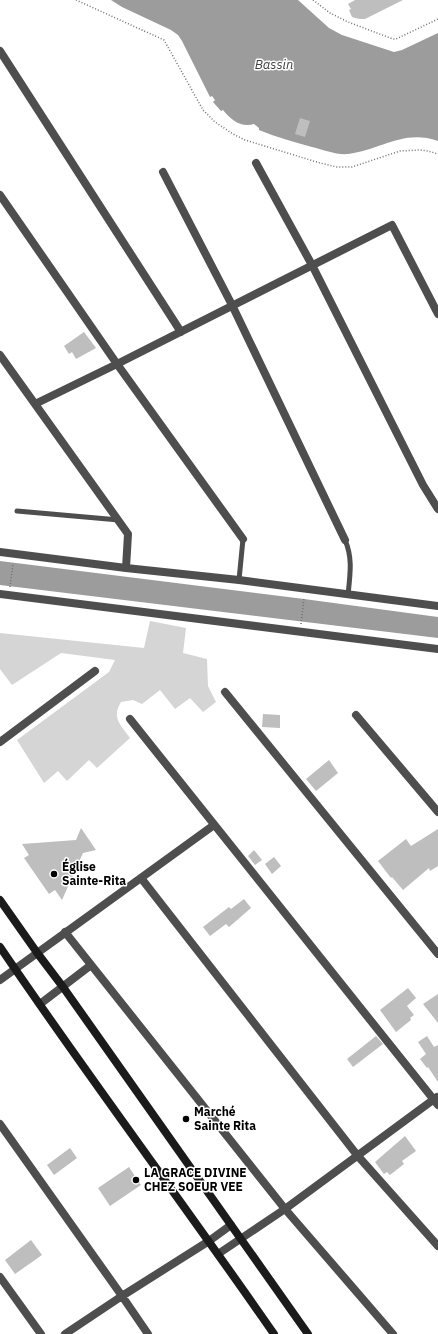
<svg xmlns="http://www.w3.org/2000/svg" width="438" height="1334" font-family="'IBM Plex Sans',sans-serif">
<rect width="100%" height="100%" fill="#fff"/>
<path fill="#d5d5d5" d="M150,621l36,7 -3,25 24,6 1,27 8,16 -13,10 -13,-14 -15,11 -15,-19 -18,14 -9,-4 -12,2c-10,16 0,23 9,36l-33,30 -8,-8 -22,21 -9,-10 -14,12 -27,-43 92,-68 6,-12 -54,-7 -49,32 -12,-16v-36l144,15z"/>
<path fill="#9c9c9c" d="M111,0h187l31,28 13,7 52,17 8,-2 36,-17v108c-35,-12 -57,9 -90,13 -12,1 -24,-4 -36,-7 -18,-5 -36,-10 -53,-17v-2l-5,-4c-13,4 -23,-4 -31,-14l-2,1 -8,-9 2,-2 -3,-4 -2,1 -28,-56 -4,-6 -7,-5 -49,-23z
M0,561l304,38 134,18v21l-438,-53z"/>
<path fill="#bebebe" d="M355,0h48l-38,19h-5l-5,-1 -3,-1 -3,-7 2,-1 -3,-5z
M300,118l10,3 -5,16 -10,-3z
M84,332l12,16 -20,11 -4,-7 -3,2 -5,-8z
M263,714l17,1v13l-18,-1z
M329,760l9,13 -22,18 -10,-12z
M81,828l15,22 -13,3 -21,47 -7,-10 -6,4 -25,-36 5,-3 -7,-11 54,-4z
M438,829v37l-8,5 -1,-3 -26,22 -11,-13 -1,1 -13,-17 28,-22 5,7z
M254,850l8,10 -7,5 -7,-9z
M274,857l7,9 -9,8 -7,-10z
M244,899l7,9 -22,19 -3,-3 -16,12 -7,-9 26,-20 2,2z
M408,988l8,10 -9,8 7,9 -4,3 1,2 -15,12 -16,-22z
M438,994v29l-15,-19z
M376,1036l7,8 -30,23 -6,-8z
M427,1036l7,11 4,-2v37l-10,-15 -1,1 -7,-9 6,-5 -8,-12z
M405,1136l11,15 -14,10 2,3 -14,11 -3,-3 -3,2 -9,-12z
M70,1148l7,10 -23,17 -7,-10z
M129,1167l12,18 -31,21 -12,-18z
M31,1240l11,15 -27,19 -10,-14z"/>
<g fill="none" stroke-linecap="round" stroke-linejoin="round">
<path stroke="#707070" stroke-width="1.5" stroke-dasharray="1 2" stroke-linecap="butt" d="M76,0l88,40 39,70 12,12 18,12 12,6 75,23 17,4h15l48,-16 20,-1 8,1 10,3
M313,0l17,13 18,9 45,17h3l42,-20
M10,587l3,-24
M301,624l3,-26"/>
<path stroke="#4e4e4e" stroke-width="5" d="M17,511l102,9
M345,540c8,18 5,35 3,55
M239,580l4,-41"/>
<path stroke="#4e4e4e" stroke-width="8" d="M0,51l181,281
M256,163l56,102 111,220 15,24
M163,172l69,133 113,235
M0,195l117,169 126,175
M0,355l128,179 -2,34
M35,404l82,-40 275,-139 46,89
M0,552l126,16 113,12 199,26
M0,594l438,55
M225,692l213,262
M356,715l82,97
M130,719l308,386
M0,742l95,-71
M141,878l216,277 81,91
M65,932l220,277 108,125
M0,980l214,-155
M40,1004l51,-39
M0,1124l122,172 26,38
M218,1254l67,-45 152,-112
M0,1277l41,57
M65,1334l57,-38 87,-55 22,-16"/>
<path stroke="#1b1b1b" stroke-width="8" d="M0,900l38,54 25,33 245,347
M0,947c89,131 184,257 274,387"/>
</g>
<g fill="#000" stroke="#fff" stroke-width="1.5">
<circle cx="54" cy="874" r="4"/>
<circle cx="186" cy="1119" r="4"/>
<circle cx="136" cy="1180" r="4"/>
</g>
<g text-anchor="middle" stroke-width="3" stroke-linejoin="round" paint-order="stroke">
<g font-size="12" font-weight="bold" fill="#000" stroke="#fff" text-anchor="start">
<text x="62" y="871">Église<tspan x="62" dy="14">Sainte-Rita</tspan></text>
<text x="194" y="1116">Marché<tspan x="194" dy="14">Sainte Rita</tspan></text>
<text x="144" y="1177">LA GRACE DIVINE<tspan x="144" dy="14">CHEZ SOEUR VEE</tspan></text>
</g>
<g font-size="13" font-style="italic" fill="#3d3d3d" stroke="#fff">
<text x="274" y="69">Bassin</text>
</g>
</g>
</svg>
